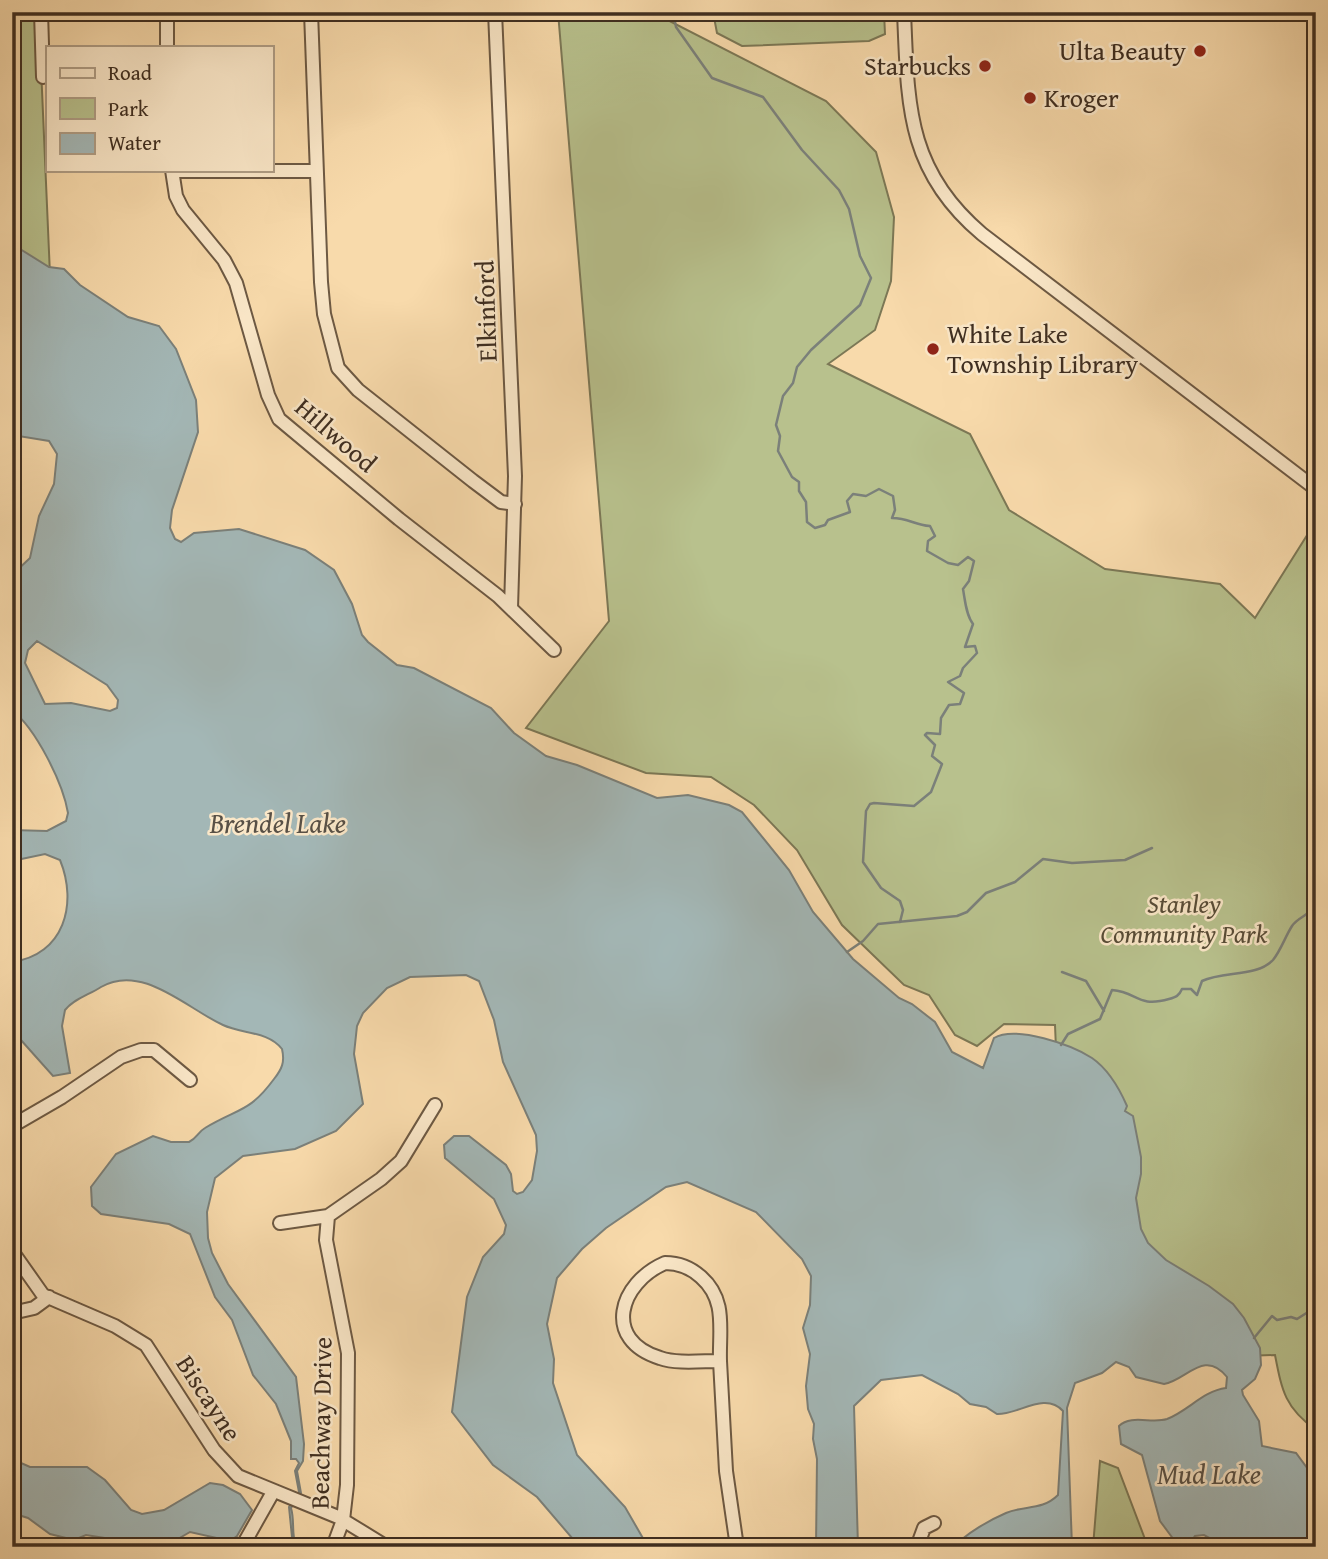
<svg xmlns="http://www.w3.org/2000/svg" width="1328" height="1559" font-family="'Gentium Book Plus',serif">
<rect width="100%" height="100%" fill="#f8daab"/>
<filter id="stains"><feTurbulence type="fractalNoise" baseFrequency=".00286" numOctaves="4"/><feColorMatrix values="0 0 0 0 .2 0 0 0 0 .09 0 0 0 0 .02 0 0 0 .5 -.17"/></filter>
<radialGradient id="worn" r=".72"><stop offset=".6" stop-color="#630" stop-opacity="0"/><stop offset="1" stop-color="#630" stop-opacity=".3"/></radialGradient>
<path fill="#b8c18d" stroke="#7c7856" stroke-width="2" d="M12,12h84v7l-57,2 12,277 -39,1z
M558,12h94l174,89 50,51 18,65 -3,64 -16,49 -47,34 142,70 39,76 96,59 115,15 35,34 61,-97v909c-31,-22 -34,-39 -41,-75l-206,7 -14,-337 -51,-1 -27,22 -22,-11 -26,-40 -25,-10 -62,-60 -45,-75 -43,-45 -43,-28 -65,-4 -120,-45 83,-107z
M713,12h171l1,22 -16,7 -127,5 -25,-13z
M1100,1461l18,7 30,79h-55z"/>
<path fill="#a3b7b6" stroke="#7b807a" stroke-width="2" fill-rule="evenodd" d="M12,244l37,23 15,2 16,16 48,32 31,9 17,23 20,51 2,32 -26,78 -2,18 5,11 6,3 13,-9 45,-4 66,21 29,20 18,34 10,31 6,7 29,23 17,3 77,40 23,25 32,23 31,9 80,33 31,-3 41,10 13,7 47,58 24,42 40,47 46,39 13,6 23,18 17,30 31,16 11,-30c22,-13 78,7 98,20 16,11 28,32 35,48l-2,5 8,5 8,41v17l-5,24 5,31 7,14 18,17 43,26 24,18 11,14 16,30 1,17 -6,14 -13,11 1,5 16,26 3,25 34,7 20,27v67h-90l-22,-12 -9,1 -8,11 -10,-3 -17,-23 -18,-66 -21,-11 -2,-18c12,-12 33,-2 48,-7 21,-8 36,-28 59,-31l1,-11c-23,-29 -41,4 -63,7l-28,-7 -7,-10 -13,-5 -14,11 -27,10 -8,25 5,139h-117c9,-13 37,-28 51,-34 18,-8 36,-2 52,-18l5,-84c-18,-20 -45,4 -66,3l-11,-7 -16,-3 -12,-10 -36,-19 -41,5 -27,26 4,141h-42l1,-88 -4,-20 1,-15 -6,-15 -2,-23 4,-32 -7,-26 7,-23 1,-29 -9,-17 -46,-47 -69,-30 -21,5 -60,41 -24,21 -25,29 -10,46 7,35 -1,24 24,72 48,52 23,40 -70,-2 -41,-48 -44,-32 -41,-53 15,-115 16,-40 21,-23 2,-9 -12,-26 -49,-41 -1,-13 10,-9h15l37,29 5,9 2,17 4,3 6,-2 9,-12 5,-29 -1,-16 -33,-73 -9,-42 -15,-39 -13,-6 -56,2 -23,11 -24,25 -6,13 -3,28 9,50 -27,27 -41,18 -52,7 -28,22 -8,34 1,26 4,15 16,31 68,93 8,67 -1,17 -6,10 4,22 -10,15c4,13 0,25 5,39h-3l-4,-40 10,-15 -4,-21 4,-8 -3,-4h-5v-18l-15,-37 -23,-29 -21,-55 -17,-23 -25,-63 -21,-10 -68,-10 -9,-8 -1,-19 25,-33 37,-18 18,6h18c8,-4 9,-10 16,-14 33,-20 44,-15 69,-49 8,-10 11,-17 8,-30 -14,-18 -40,-15 -59,-24 -37,-17 -81,-62 -122,-38 -12,8 -26,11 -36,23l-3,16 8,47 -17,3 -41,-46v-68c52,-7 66,-58 48,-102l-15,-6 -33,7v-31l35,1 19,-10 2,-8c-5,-30 -32,-84 -56,-103v-135l18,-17 9,-42 15,-32 3,-30 -8,-13 -37,-6zM37,641l70,44 11,15 -1,8 -7,3 -39,-8 -26,1 -20,-41 3,-13z
M12,1459l18,8h57l18,13 26,30 11,4 22,-4 46,-27 13,2 17,9 12,16 -15,26 -7,5 -40,-9 -26,15h-40l-13,-8 -25,-4 -12,5 -24,-6 -22,-16 -16,-5z"/>
<g fill="none" stroke-linecap="round" stroke-linejoin="round">
<path stroke="#7b807a" stroke-width="2.5" d="M673,12l3,15 36,51 51,19 39,53 37,40 10,19 11,47 11,22 -11,27 -49,45 -14,17 -4,16 -10,13 -7,29 4,11 -2,15 14,26 7,5v9l7,11 1,20 8,6 10,-3 3,-5 22,-8 -3,-11 6,-7 13,2 13,-7 14,7 2,14 -3,8c17,0 22,7 38,8l5,10 -7,5 -1,10 21,12 10,2 10,-8 6,4 -5,20 -6,8c2,11 3,26 10,35l-8,23 10,-1 2,7 -14,15 -3,8 -12,6 16,11 -4,11 -11,1 -8,13 -1,16 -13,-1 -2,2 10,10 -3,11 10,8 -11,28 -17,14 -40,-3 -4,1 -4,7 -3,51 18,26 19,13 3,9 -3,12
M847,952l16,-11 15,-17 79,-8 10,-4 19,-19 29,-11 28,-23 29,4 53,-3 27,-12
M1062,972l24,9 18,30
M1061,1045l7,-11 32,-15 12,-29c26,2 25,18 57,9 7,-2 10,-3 13,-10h9l6,6 5,-14c22,-10 55,-4 71,-21 8,-10 12,-23 19,-34 6,-9 18,-11 24,-21
M1254,1338l18,-22 5,4 14,-3 6,2 19,-12"/>
<g stroke="#6d5943" stroke-width="16">
<path id="minor" d="M41,12l2,65
M167,12v35
M311,12l10,270 3,32 14,54 20,22 115,91 28,21 14,2
M495,12l20,464 -4,132
M904,12c4,92 2,158 78,222l334,255
M172,170l4,26 7,14 41,50 12,23 32,112 11,24 120,100 99,77 56,54
M172,171h144
M12,1126l50,-29 59,-40 20,-7h13l36,30
M328,1216l-2,24 22,113 -1,132 -4,35 -10,27
M280,1223l48,-7 53,-37 20,-18 34,-56
M12,1251l31,44 72,31 31,19 68,105 24,26 100,41 49,30
M665,1263c14,0 25,4 36,14 26,23 18,52 19,84 -19,0 -43,3 -60,-3 -58,-18 -41,-75 5,-95z
M12,1313l22,-5 15,-11
M720,1361l6,110 11,76
M242,1547l31,-55
M917,1547l7,-19 10,-5"/>
</g>
<use href="#minor" stroke="#fae7c8" stroke-width="12"/>
</g>
<g fill="#8f2418" stroke="#fae7c8" stroke-width="2.5">
<circle cx="1200" cy="51" r="7"/>
<circle cx="985" cy="66" r="7"/>
<circle cx="1030" cy="98" r="7"/>
<circle cx="933" cy="349" r="7"/>
</g>
<g text-anchor="middle" stroke-width="5" stroke-linejoin="round" paint-order="stroke">
<g font-size="26" fill="#3f2e20" stroke="#fae7c8" text-anchor="end">
<text x="1186" y="60">Ulta Beauty</text>
<text x="971" y="75">Starbucks</text>
<text x="1044" y="107" text-anchor="start">Kroger</text>
<text x="947" y="343" text-anchor="start">White Lake<tspan x="947" dy="30">Township Library</tspan></text>
</g>
<g font-size="26" fill="#3f2e20" stroke="#fae7c8">
<text transform="translate(486 311) rotate(-92)" y="9">Elkinford</text>
<text transform="translate(336 435) rotate(41)" y="9">Hillwood</text>
<text transform="translate(209 1398) rotate(57)" y="9">Biscayne</text>
<text transform="translate(321 1423) rotate(-89)" y="9">Beachway Drive</text>
</g>
<g font-size="26" font-style="italic" fill="#574b36" stroke="#fae7c8">
<text x="1184" y="913">Stanley<tspan x="1184" dy="30">Community Park</tspan></text>
</g>
<g font-size="28" font-style="italic" fill="#585046" stroke="#fae7c8">
<text x="278" y="833">Brendel Lake</text>
<text x="1209" y="1484">Mud Lake</text>
</g>
</g>
<rect width="1328" height="1559" fill="none" stroke="#f8daab" stroke-width="42"/>
<rect x="14" y="14" width="1300" height="1531" fill="none" stroke="#3f2e20" stroke-width="3.5"/>
<rect x="21" y="21" width="1286" height="1517" fill="none" stroke="#3f2e20" stroke-width="2"/>
<rect x="46" y="46" width="228" height="126" fill="#fae7c8" stroke="#af9d85" stroke-width="2"/>
<rect x="60" y="68" width="35" height="10" fill="#fae7c8" stroke="#af9d85" stroke-width="2"/>
<text x="108" y="80" font-size="21" fill="#3f2e20">Road</text>
<rect x="60" y="98" width="35" height="21" fill="#b8c18d" stroke="#af9d85" stroke-width="2"/>
<text x="108" y="116" font-size="21" fill="#3f2e20">Park</text>
<rect x="60" y="133" width="35" height="21" fill="#a3b7b6" stroke="#af9d85" stroke-width="2"/>
<text x="108" y="150" font-size="21" fill="#3f2e20">Water</text>
<rect width="100%" height="100%" filter="url(#stains)"/>
<rect width="100%" height="100%" fill="url(#worn)"/>
</svg>
